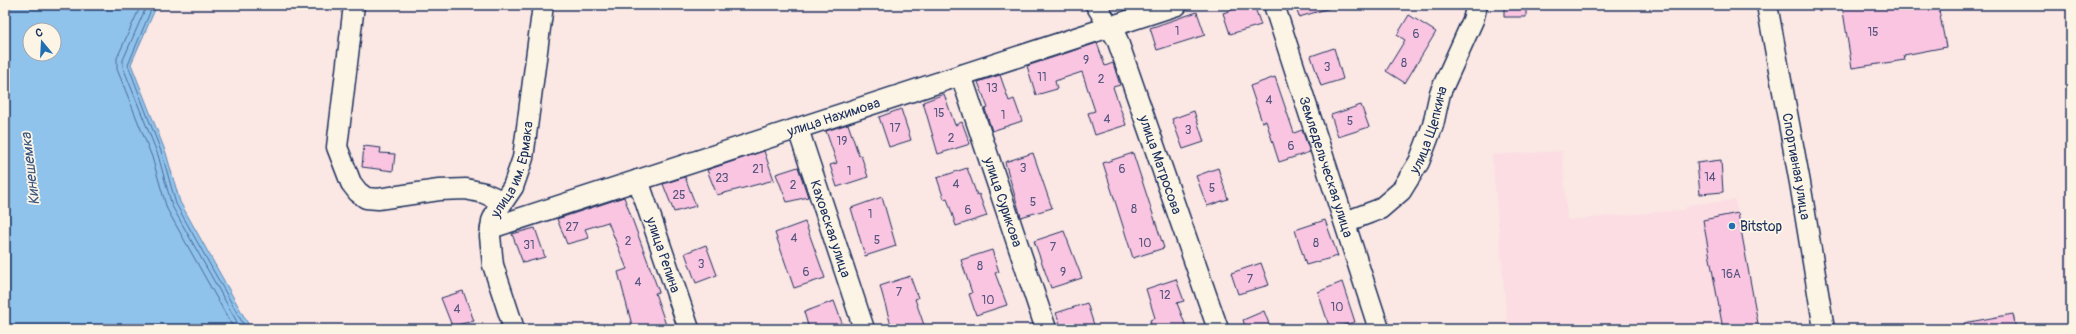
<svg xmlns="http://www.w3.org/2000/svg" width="2076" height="334" font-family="Pangolin,sans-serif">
<rect width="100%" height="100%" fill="#fbe7e4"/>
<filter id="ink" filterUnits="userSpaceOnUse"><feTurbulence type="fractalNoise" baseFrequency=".025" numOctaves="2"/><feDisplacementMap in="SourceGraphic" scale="8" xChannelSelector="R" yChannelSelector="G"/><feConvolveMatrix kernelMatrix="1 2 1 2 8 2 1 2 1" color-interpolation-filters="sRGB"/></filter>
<g filter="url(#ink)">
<path fill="#fbdde3" d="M1562,151l5,69 117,-10 5,-5 46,-5 24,129h-251l-16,-174z"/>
<path fill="#90c3ec" stroke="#6188b3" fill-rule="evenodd" d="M5,5h152l-26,59 35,89 14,49 71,127h-246zM30,30h24v24h-24z"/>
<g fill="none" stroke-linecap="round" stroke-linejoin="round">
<path stroke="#4a6a97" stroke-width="1" d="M141,5l-24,53v11l35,88 15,52 67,120
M147,5l-24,55v7l35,88 14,51 69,123
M153,5l-25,60 34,89 14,50 70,125"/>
</g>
<path fill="#fac5e1" stroke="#1b2f5e" d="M1247,5h7l7,20 -31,9 -7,-21z
M1295,5h35v3l-31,9z
M1504,5h22v12h-22z
M1842,5h96l8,42 -42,8 1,5 -53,8z
M1197,12l8,23 -48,15 -7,-22z
M1409,15l27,17 -31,51 -19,-12 19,-31 -8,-5z
M1097,43l8,23 8,-3 7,22 -7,2 13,38 -31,10 -7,-22 7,-2 -13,-39 -27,9 2,8 -21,6 -9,-29z
M1334,48l9,31 -22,7 -10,-30z
M1000,75l9,26 5,-2 8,22 -30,10 -7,-22 3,-1 -10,-26z
M1275,77l19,56 8,-3 8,22 -31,10 -13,-41 -4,1 -12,-36z
M944,94l11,31 7,-3 8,22 -32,10 -15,-52z
M1361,105l8,22 -31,10 -7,-22z
M901,109l10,31 -22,7 -10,-30z
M1194,111l10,31 -21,7 -11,-30z
M848,124l11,32 2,-1 7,22 -31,10 -7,-22 7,-2 -11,-32z
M364,146l17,2 -1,5 15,1 -2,17 -31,-4z
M764,151l10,29 -57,15 -10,-25z
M1033,153l19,55 -31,9 -16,-55z
M1133,153l31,95 -31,10 -30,-95z
M1721,160l2,32 -23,2 -3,-31z
M798,167l10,30 -21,5 -11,-28z
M967,168l10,27 2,-1 8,22 -31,10 -9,-28 -3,1 -7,-21z
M1218,168l10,31 -21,7 -11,-30z
M685,177l11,29 -22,6 -11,-28z
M624,197l35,95 -4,1 11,32 -12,4h-21l-15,-57 9,-3 -19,-47 -23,7 4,9 -22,6 -10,-25z
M882,197l14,49 -31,10 -14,-48z
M1738,213l21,116h-36l-20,-109z
M1325,220l13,36 -32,9 -11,-35z
M805,222l20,56 -31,10 -19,-55z
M535,228l10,29 -22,6 -11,-29z
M1064,231l18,47 -31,10 -17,-47z
M706,245l11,30 -21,8 -11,-30z
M992,250l7,22 -4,1 12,32 -31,10 -7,-21 3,-1 -11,-33z
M1261,263l8,22 -31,9 -7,-21z
M910,276l8,22 -3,1 9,26 -13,4h-19l-12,-43z
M1176,279l8,22 -7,2 10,26h-35l-2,-9 5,-2 -9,-29z
M1342,282l13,40 -25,7 -12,-37z
M463,291l11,30 -22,5 -11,-28z
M834,301l8,22 -18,6h-15l-5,-17z
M1087,303l7,22 -13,4h-19l-6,-16z
M1264,311l7,18h-25l-3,-9z
M2013,314l3,15h-51l-1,-6z"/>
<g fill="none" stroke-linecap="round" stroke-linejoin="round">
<g stroke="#1b2f5e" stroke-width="23">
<g id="minor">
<path d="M354,5l-17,142 14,36 7,9 8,6 12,1 61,-9 27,-1 18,4 18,8"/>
<path id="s1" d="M1096,5l21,34 101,290"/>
<path id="s2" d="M1274,5l105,324"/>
<path id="s3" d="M1767,5l33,178 24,146"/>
<path id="s4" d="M961,75l85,254"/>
<path id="s5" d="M798,129l66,200"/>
<path id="s6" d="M638,180l51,149"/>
<path id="s7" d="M1345,222l35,-13 21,-18 18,-29 14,-37 7,-32 33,-73 4,-15"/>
<path id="s8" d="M491,228l686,-223"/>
<path id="s9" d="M514,329l-21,-64 -3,-29 2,-15 4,-9 17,-25 10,-29 20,-153"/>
</g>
</g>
<use href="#minor" stroke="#fcf5e5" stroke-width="20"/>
</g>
</g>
<circle fill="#1f6fb2" stroke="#fcf5e5" stroke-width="1.5" cx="1732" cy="226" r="4"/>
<g text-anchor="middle" stroke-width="3.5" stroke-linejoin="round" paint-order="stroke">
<g font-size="12" fill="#53547f">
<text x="1177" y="35">1</text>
<text x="1873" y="36">15</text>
<text x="1416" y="38">6</text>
<text x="1086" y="64">9</text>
<text x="1404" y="67">8</text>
<text x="1327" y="71">3</text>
<text x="1042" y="81">11</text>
<text x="1101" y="83">2</text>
<text x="992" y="92">13</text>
<text x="1269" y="104">4</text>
<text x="939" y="117">15</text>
<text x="1003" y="119">1</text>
<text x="1107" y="123">4</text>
<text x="1350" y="125">5</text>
<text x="895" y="132">17</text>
<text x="1188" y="134">3</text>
<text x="951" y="142">2</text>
<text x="842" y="145">19</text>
<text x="1291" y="150">6</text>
<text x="1023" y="172">3</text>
<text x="758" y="173">21</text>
<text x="1122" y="173">6</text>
<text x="849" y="175">1</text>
<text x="1710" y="181">14</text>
<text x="722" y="182">23</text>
<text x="956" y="188">4</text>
<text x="793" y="189">2</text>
<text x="1212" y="192">5</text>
<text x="679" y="199">25</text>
<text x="1033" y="206">5</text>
<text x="1134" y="213">8</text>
<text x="968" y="214">6</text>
<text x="870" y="218">1</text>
<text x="572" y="231">27</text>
<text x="794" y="242">4</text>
<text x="877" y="244">5</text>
<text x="628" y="245">2</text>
<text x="1145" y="247">10</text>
<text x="1316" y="247">8</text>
<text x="529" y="249">31</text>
<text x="1053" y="251">7</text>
<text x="701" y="268">3</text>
<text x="980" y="270">8</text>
<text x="806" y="276">6</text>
<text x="1063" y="276">9</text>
<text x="1731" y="278">16А</text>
<text x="1250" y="283">7</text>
<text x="638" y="286">4</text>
<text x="899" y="296">7</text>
<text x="1165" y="299">12</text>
<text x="988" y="304">10</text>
<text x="1337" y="311">10</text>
<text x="457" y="313">4</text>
</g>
<g font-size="14" fill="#1b2f5e" stroke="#fcf5e5">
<text dy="5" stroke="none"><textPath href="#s8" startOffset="360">улица Нахимова</textPath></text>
<text dy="5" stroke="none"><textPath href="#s7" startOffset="133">улица Щепкина</textPath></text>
<text dy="5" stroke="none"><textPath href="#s1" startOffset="173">улица Матросова</textPath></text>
<text dy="5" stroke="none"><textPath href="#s2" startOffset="170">Земледельческая улица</textPath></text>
<text dy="5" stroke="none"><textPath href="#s3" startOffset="164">Спортивная улица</textPath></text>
<text dy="5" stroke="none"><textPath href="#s9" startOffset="168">улица им. Ермака</textPath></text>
<text dy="5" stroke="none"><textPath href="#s4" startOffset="134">улица Сурикова</textPath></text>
<text dy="5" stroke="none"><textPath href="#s5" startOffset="105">Каховская улица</textPath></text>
<text dy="5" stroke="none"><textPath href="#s6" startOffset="79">улица Репина</textPath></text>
</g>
<g font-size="14" fill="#1b2f5e" stroke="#fcf5e5" text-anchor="start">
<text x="1740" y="231">Bitstop</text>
</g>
<g font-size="15" font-style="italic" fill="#385482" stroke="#fcf5e5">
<text transform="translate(30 169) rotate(-97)" y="5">Кинешемка</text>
</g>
</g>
<rect width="2076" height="334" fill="none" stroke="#fcf5e5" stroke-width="20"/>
<rect x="10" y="10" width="2056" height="314" fill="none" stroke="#1b2f5e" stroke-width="1.5" filter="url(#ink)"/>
<g transform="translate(42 42) rotate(342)"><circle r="19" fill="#fcf5e5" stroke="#a2a6af"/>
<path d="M0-3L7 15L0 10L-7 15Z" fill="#1f6fb2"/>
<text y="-6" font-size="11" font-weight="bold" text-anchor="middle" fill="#1b2f5e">С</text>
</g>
</svg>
